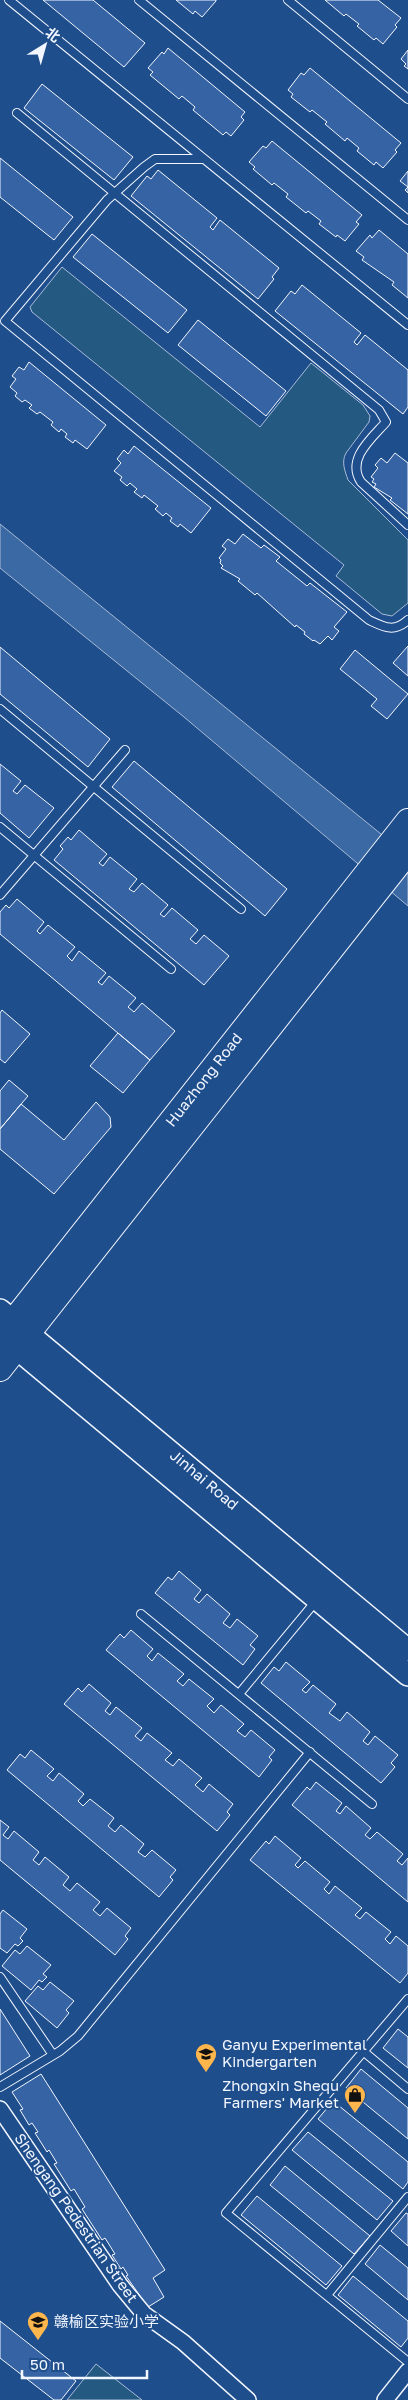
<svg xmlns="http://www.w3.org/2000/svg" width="408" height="2400" font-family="'Golos Text','Noto Sans SC',sans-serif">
<rect width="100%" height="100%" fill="#1f4e8c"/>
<path fill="#245a82" stroke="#a8bbd7" d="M62,267l198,160 51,-64 52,42 7,11 -1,6 -23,31c-5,9 -1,18 2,27l60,60v63l-16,13 -10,-2 -46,-38 8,-11 -312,-253 -2,-5z
M96,2364l46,36h-75z"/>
<path fill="#3b69a3" stroke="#a8bbd7" d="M0,524l408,332v50l-224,-189 -184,-149z"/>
<path fill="#3563a3" stroke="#f2f6ff" d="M43,0h50l52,43 -21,24z
M176,0h40v1l-14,16 -7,-6 -2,3z
M325,0h53l23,18 -6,7 2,2 -14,17 -7,-6 -2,2 -17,-14 2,-2 -13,-10 -2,2z
M168,48l77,64 -4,5 3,3 -13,16 -5,-4 -3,3 -30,-25 2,-3 -13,-11 -3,3 -29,-24 3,-3 -5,-4 14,-16 2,2z
M408,50v19l-4,-3 2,-2 -5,-5z
M310,68l91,75 -6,7 2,2 -14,16 -7,-6 -2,3 -17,-14 2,-3 -12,-10 -2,3 -20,-17 2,-2 -15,-12 -2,2 -19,-15 2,-3 -5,-4 13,-17 3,2z
M42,84l91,73 -19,23 -90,-72z
M272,141l90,74 -6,7 3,2 -14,17 -8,-6 -1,2 -17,-13 2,-3 -13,-10 -2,2 -20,-16 2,-3 -14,-11 -2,2 -19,-16 2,-2 -6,-5 14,-16 3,2z
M0,158l73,59 -19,23 -54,-43z
M158,170l59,48 -7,9 3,3 7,-10 59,48 -7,9 2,2 -16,20 -127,-103 16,-20 4,3z
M408,171v22l-3,-3 3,-3 -8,-6z
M379,230l29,24v44l-16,-13 2,-3 -32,-22 2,-3 -8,-6 14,-16 2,3z
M92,234l95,76 -19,23 -95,-76z
M302,285l59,48 -7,9 3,3 8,-10 43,35v37l-5,7 -128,-103 16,-20 4,3z
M198,320l88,71 -20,25 -88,-71z
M29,362l77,63 -19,24 -12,-9 -2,3 -8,-6 2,-3 -6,-5 -2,3 -8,-7 2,-3 -13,-10 -3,2 -8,-6 3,-3 -7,-5 -3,2 -7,-6 2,-3 -7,-6 6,-8 -4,-3 7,-9 5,3z
M134,446l77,62 -20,25 -11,-9 -2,3 -8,-6 2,-3 -6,-5 -3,3 -8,-7 3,-3 -14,-11 -2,3 -8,-6 3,-3 -7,-6 -3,3 -7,-6 2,-3 -8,-6 7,-8 -4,-4 7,-9 4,4z
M395,453l13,10v51l-18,-14 2,-2 -18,-11 2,-3 -4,-2 2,-3 -3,-2 7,-9 -3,-3 6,-7 6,5z
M243,534l18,14 3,-3 16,12 -4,4 31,25 3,-3 37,29 -13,15 5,4 -7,9 -4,-4 -8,8 -6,-4 -1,1 -9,-7 1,-2 -9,-7 -1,2 -38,-34 -2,2 -17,-14 2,-2 -19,-11 2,-2 -3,-3 1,-3 -2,-2 7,-9 -4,-3 6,-7 7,5z
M408,646v30l-15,-13z
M0,647l110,92 -22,28 -88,-73z
M355,650l53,44 -21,25 -16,-13 6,-7 -37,-30z
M134,761l153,128 -22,27 -153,-129z
M0,764l21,17 -8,10 4,3 8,-9 29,23 -25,30 -29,-25z
M79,830l28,24 -8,9 4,3 7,-9 27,22 -8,10 5,3 8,-9 26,22 -8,9 4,3 8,-9 26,22 -8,9 6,5 8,-9 25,21 -25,29 -150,-125 9,-11 -3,-3 8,-9 3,3z
M17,899l27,23 -7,9 3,3 8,-9 27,22 -8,9 5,5 7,-10 27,22 -8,9 4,3 7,-9 27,22 -8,9 6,5 8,-9 33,28 -25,29 -150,-126v-22l6,-7 3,3z
M2,1010l28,24 -25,29 -5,-4v-46z
M118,1033l32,27 -27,33 -33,-27z
M9,1080l19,16 -28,33v-38z
M96,1102l14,15 1,10 -57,67 -54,-45v-20l21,-25 43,36z
M179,1571l22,19 -7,9 5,4 8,-9 23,20 -7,9 7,5 7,-9 21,17 -8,9 5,4 -12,16 -88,-72 13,-16 4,3z
M131,1630l22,19 -6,7 5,5 6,-8 26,21 -7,7 6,5 6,-7 25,20 -7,7 7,7 7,-8 23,19 -7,7 8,6 6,-7 24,20 -6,7 3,3 -13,17 -153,-127 14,-16 4,4z
M286,1662l24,20 -8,8 4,3 7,-8 23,19 -7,9 11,8 7,-9 23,20 -7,9 5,4 7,-9 23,19 -7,8 4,4 -14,16 -120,-100 13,-16 5,4z
M89,1684l22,19 -6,8 5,4 6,-8 26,21 -7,8 6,5 6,-8 25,20 -7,7 8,6 6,-7 23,19 -7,7 8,7 6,-8 24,20 -6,8 3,3 -13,16 -153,-127 14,-16 4,4z
M31,1750l23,19 -7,7 6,5 6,-8 25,21 -6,7 5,5 7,-7 24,19 -6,8 7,6 6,-7 23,19 -6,8 7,5 7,-7 24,20 -6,7 3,3 -14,17 -152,-127 13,-16 5,4z
M316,1782l26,21 -6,8 4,3 6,-8 25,22 -6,7 5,4 7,-7 26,22 -6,7 5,4 6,-7v44l-116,-97 15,-18 3,3z
M0,1820l9,7 -6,8 5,4 6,-8 25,21 -6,8 6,5 6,-8 24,20 -6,8 7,6 7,-8 23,19 -7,8 7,6 7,-8 24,20 -6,8 3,3 -13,16 -115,-95z
M275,1836l26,22 -6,7 3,3 7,-7 25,21 -6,7 5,5 6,-8 27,22 -7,7 5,4 6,-7 25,20 -6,7 5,5 6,-8 12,10v27l-8,10 -150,-123 16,-19 3,3z
M3,1910l24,19 -7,9 3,3 -5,5 -3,-2 -8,9 -7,-5v-34z
M27,1946l24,19 -8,9 4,3 -5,5 -3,-2 -8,10 -29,-24 13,-16 5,4z
M50,1982l24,19 -8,9 3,3 -12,15 -32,-27 13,-15 5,4z
M0,2009l30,47 -30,19z
M398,2029l10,8v31l-25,-20z
M361,2069l47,39v31l-62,-51z
M41,2074l124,196 -12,8 11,19 -16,10 -22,-31 2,-1 -5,-8 -2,2 -9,-14 3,-1 -10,-16 -3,2 -20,-31 3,-2 -11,-18 -3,2 -17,-27 3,-1 -8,-13 -2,2 -12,-19 3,-1 -6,-9 -3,2 -9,-15 3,-1 -11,-17z
M333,2101l75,61v20l-5,7 -85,-70z
M308,2132l85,69 -16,19 -85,-70z
M285,2166l85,70 -16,18 -84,-69z
M257,2196l85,70 -16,19 -85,-70z
M406,2213l2,1v32l-17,-15z
M380,2245l28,23v32l-43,-36z
M353,2276l55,45v17l-7,9 -63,-52z
M0,2321l76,60 -15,19h-7l-54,-42z"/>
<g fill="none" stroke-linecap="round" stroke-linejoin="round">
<g stroke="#f2f6ff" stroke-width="10">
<path id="service" d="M9,0l399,325
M139,0l269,220
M288,0l120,99
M17,113l362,297 7,12c-15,17 -40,37 -25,60l47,43
M204,159h-49l-11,8 -37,33 -102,121 364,299c15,7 25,13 39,0
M0,709l241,200
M0,827l171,142
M0,895l125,-145
M141,1614l231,190
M239,1694l77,-93
M0,1977l53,78
M408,1999l-182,214 182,149
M363,2051l45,38
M0,2087l60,-36 18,-15 232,-284
M327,2295l81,-98"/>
</g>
<g stroke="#f2f6ff" stroke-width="18">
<path id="minor" d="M0,2109l120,176 24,29 39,28 65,58
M385,2400l23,-29"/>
</g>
<g stroke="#f2f6ff" stroke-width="24">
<path id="secondary" d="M0,1310l408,340
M4,1338l404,337"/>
</g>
<g stroke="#f2f6ff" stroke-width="26">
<path id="primary" d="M0,1338l408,-517
M0,1369l408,-517"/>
</g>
<use href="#service" stroke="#1f4e8c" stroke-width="8"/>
<use href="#minor" stroke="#1f4e8c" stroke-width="15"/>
<use href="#secondary" stroke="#1f4e8c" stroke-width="21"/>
<use href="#primary" stroke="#1f4e8c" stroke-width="24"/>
</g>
<defs>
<g id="school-pin" transform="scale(1.125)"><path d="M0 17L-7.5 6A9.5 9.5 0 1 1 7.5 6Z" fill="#ffb74d" stroke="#1f4e8c"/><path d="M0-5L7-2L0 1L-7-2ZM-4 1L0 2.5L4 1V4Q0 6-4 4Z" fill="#111"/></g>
<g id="shop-pin" transform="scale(1.125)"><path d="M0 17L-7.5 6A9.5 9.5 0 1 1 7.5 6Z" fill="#ffb74d" stroke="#1f4e8c"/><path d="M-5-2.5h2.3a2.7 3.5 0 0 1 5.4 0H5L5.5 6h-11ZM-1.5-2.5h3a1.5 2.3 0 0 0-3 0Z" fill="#111"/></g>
</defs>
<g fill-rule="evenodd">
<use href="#school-pin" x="206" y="2054"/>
<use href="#shop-pin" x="355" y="2095"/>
<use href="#school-pin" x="38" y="2322"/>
</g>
<g text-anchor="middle" stroke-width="4" stroke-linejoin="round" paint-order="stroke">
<g font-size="15" fill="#f2f6ff" stroke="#1f4e8c">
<text transform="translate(204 1080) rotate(-52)" y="5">Huazhong Road</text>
<text transform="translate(204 1480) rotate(40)" y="5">Jinhai Road</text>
<text transform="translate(76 2218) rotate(55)" y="5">Shengang Pedestrian Street</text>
</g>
<g font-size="15" fill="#f2f6ff" stroke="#1f4e8c" text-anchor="start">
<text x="222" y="2050">Ganyu Experimental<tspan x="222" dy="17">Kindergarten</tspan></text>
<text x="339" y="2091" text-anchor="end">Zhongxin Shequ<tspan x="339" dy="17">Farmers' Market</tspan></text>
<text x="54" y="2327">赣榆区实验小学</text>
</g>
</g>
<g transform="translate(45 45) rotate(37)" stroke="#1f4e8c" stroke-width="4" paint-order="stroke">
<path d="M0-4L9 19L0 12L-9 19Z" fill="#f2f6ff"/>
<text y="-8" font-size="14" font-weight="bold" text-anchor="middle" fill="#f2f6ff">北</text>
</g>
<path d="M22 2370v8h125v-8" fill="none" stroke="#f2f6ff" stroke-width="2.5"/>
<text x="30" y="2370" font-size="15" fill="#f2f6ff" stroke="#1f4e8c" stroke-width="4" paint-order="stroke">50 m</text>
</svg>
